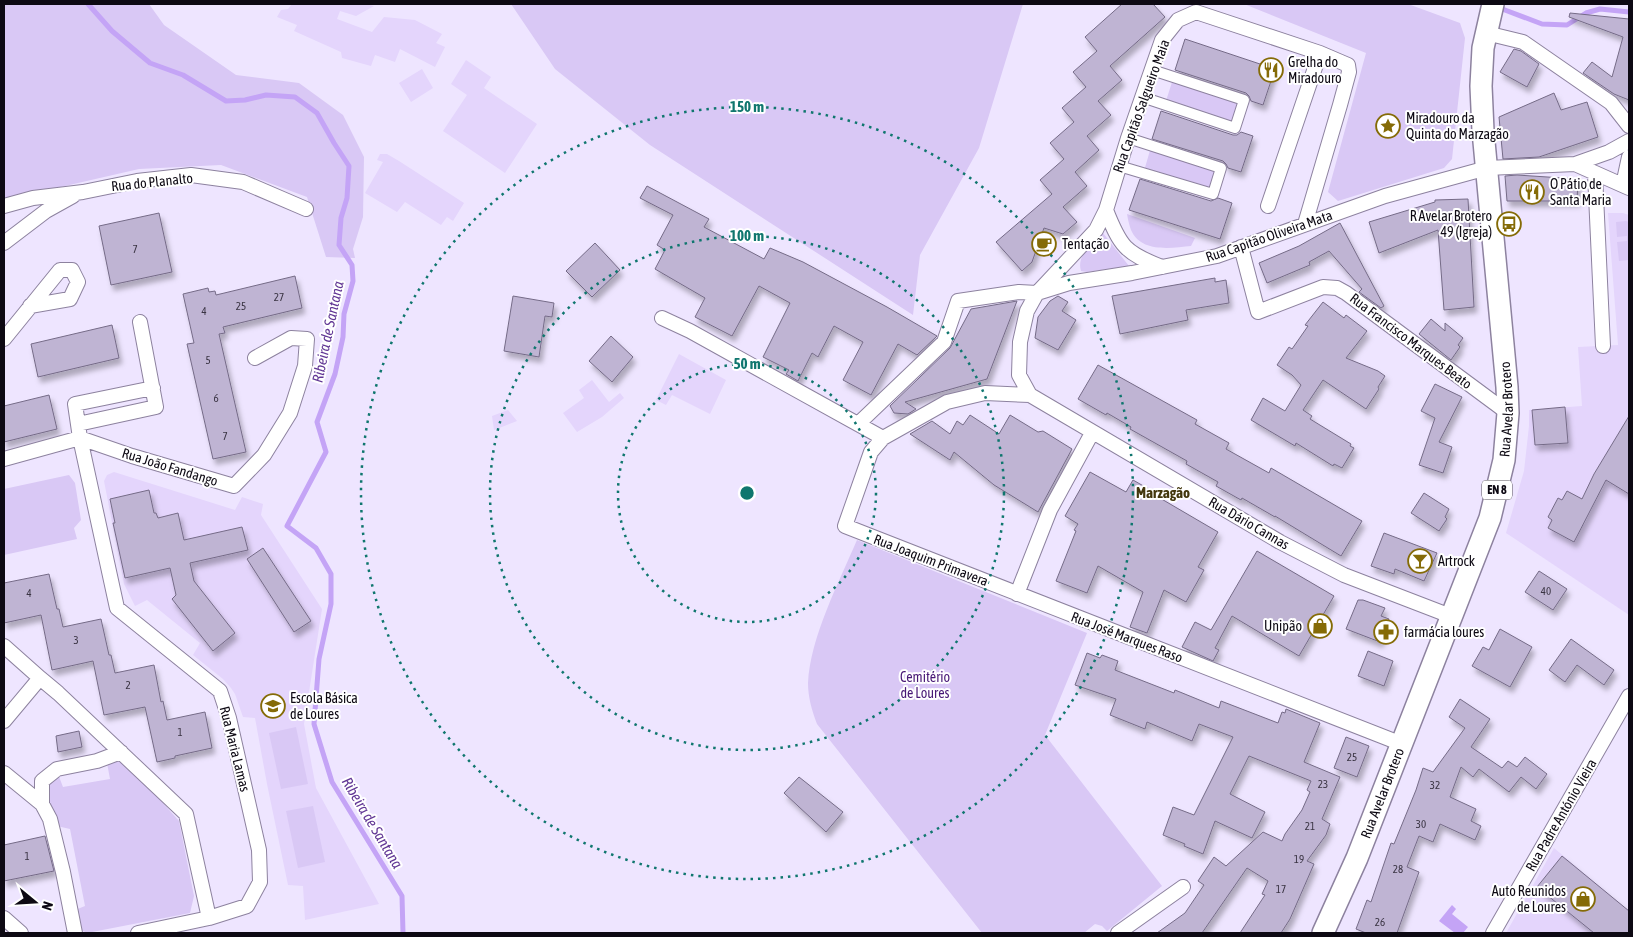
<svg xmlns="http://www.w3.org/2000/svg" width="1633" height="937" font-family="'Asap Condensed',sans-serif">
<defs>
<filter id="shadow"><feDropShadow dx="3" dy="5.5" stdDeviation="2.5" flood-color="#0004"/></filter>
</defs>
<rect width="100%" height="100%" fill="#eee5ff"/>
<path fill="#e4d5fc" d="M292,4h73l9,2 -18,10 -16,-5 -3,8 35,13 12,-15 31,3 27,14 -6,9 9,4 -10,20 -35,-18 -5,13 -20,-7 -4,11 -29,-8 -1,-6 -47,-21 3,-6 -20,-8 4,-7 7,-1z
M466,60l25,17 -7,11 53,36 -32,49 -62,-42 24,-36 -16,-11z
M422,69l11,19 -22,14 -12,-19z
M380,154h7l12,7 65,42 -11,18 -6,-4 -6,8 -36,-23 -8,10 -32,-19 18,-31 -6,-2z
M1608,213h15l6,2v400l-123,-82 18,-62 5,-45v-16l53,-4 -4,-59 40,-2z
M679,354l47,26 -16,34 -38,-19 -6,10 -10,-5z
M592,380l17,22 11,-9 4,5 -22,19 -25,15 -14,-19 21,-15 -5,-8z
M508,410l9,11 -23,9 -2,-14z
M114,472l121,38 7,-13 21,7 -2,11 61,94 -18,115 12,64 63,116 -74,16 -2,-34 -15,-1 -21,-101 -12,-66 -12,-1 -8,-23 -4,-6 -8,-9 -30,-24 7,-12 -53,-43 -12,6 -11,-22 -20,-103 3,-6z
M1554,848l75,63v22h-123z"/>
<path fill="#d9c8f5" d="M4,4h145l15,21 72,50 63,8 44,32 21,42 -1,60 -10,32 2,9 -29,-1 -19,-60 -86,-32 -82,4 -135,31z
M511,4h512l-44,144 -59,107 -7,60 -263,-170 -95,-76z
M1244,4h164l52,19 5,15 -13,121 -8,9 -106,33 -10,-9 38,-139z
M1173,79l69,21 -8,25 -69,-21z
M1151,147l68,22 -8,24 -67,-22z
M1127,214l68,24 -4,8c-20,2 -50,7 -60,-16 -2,-5 -3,-11 -4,-16z
M1626,221l3,1v42v-4l-10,1 -2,-19 10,-1v-5l-10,1 -1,-15z
M1103,233l26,33 -42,6 -6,-1c-5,-16 12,-28 22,-38z
M69,475l6,8 6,37 -7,8 3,11 -73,16v-66z
M857,540l230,93 -42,102 117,151 -55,45 -5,-5 -7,-2 -11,9h-102l-165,-209c-5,-13 -9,-27 -9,-41 2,-45 31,-101 49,-143z
M296,727l12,57 -27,5 -12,-56z
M117,762l10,1 52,58 15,75 -4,17 -103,20 -6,-3 -6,-20 10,-4 -15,-77 -13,-3c-9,-17 -17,-38 1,-52l5,13 47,-8 -3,-16z
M313,806l12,56 -27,6 -12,-57z"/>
<path fill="#c4a4f6" d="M1452,905l4,4 -4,5 16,13 -5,6h-8l-16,-12z"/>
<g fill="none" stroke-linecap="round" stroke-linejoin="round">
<path stroke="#c4a4f6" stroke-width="5" d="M88,4l24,27 38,32 33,12 43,26 19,-1 21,-5 29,2 22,16 17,30 15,23 -2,32 -6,20 -2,27 13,20 1,16 -9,33 -1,23 -8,37 -18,48 9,30 -39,74 29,22 15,26v30l-12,55 -5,65 18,58 70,114 1,37
M1497,7l45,17 25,1 19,-12 14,-4 29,3"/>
</g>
<path fill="#bfb4d3" stroke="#756b87" filter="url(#shadow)" d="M1122,4h31l12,13 -55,49 12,14 -24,21 13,14 -24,21 12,14 -24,22 12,14 -24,21 14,15 -14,12 -19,-6 -12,34 -10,9 -26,-29 56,-48 -12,-14 24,-21 -14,-16 24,-21 -12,-14 24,-21 -13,-15 24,-21 -12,-14z
M1570,13l59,6v81l-15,-6 -31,-21 9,-11 20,15 11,-40 -54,-20z
M1185,39l90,30 -12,36 -12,-4 -2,-5 -3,-3 -71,-23z
M1514,49l7,2 18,13 -12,23 -27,-15z
M1554,93l7,17 26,-8 11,35 -59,20 -36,2 -4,-42z
M1161,111l72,24h4l4,-3 12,4 -12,36 -13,-4 -2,-4 -3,-3 -71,-22z
M1517,175l61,4 -1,22h-70l-2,-25z
M1140,179l71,22 7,-3 14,5 -12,36 -91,-29z
M647,186l62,33 -5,8 60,32 6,-11 33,14 84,45 50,29 -1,1 -19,18 -19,-11 -27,51 -28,-15 20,-38 -29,-16 -16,31 -6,-4 -14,28 -12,-7 3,-4 -26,-13 27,-54 -31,-17 -27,50 -37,-19 10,-19 -50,-29 10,-19 -8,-5 16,-30 -33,-17z
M1468,199l6,108 -30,3 -6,-80 -59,23 -10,-31 66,-20v-2z
M159,213l13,59 -61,13 -12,-59z
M1340,223l44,83 -3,2 -22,-16 3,-3 -33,-38 -20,11 1,3 -43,18 -8,-20 40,-17z
M595,243l25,27 -28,27 -26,-26z
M295,276l7,32 -79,19 2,6 -6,1 27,118 -33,7 -26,-115 7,-1 -11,-49 25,-6 1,4 6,-1 1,4z
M1215,278v4l11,-2 3,23 -43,7 2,10 -68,14 -8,-38z
M513,296l41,7 -2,14 -7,-1 -6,41 -35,-6z
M1058,296l10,6 -6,9 14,9 -18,30 -23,-12 3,-21 12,-16z
M1017,301l-30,78 -82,23 11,7 -8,5 -14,-1 -4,-7 60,-58 21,-39z
M1323,302l21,16 2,-3 21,16 -21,27 32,13 7,5 -7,11 1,2 -13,20 -43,-29 -20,30 9,6 -2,3 41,25 -1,2 4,2 -12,20 -8,-4 -1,2 -37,-23 -1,3 -44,-26 12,-22 22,13 16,-26 -9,-10 -15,-10 12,-18 3,2 16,-23 -3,-1z
M1431,319l14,12v-8l18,15 -5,7 2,2 -9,13 -32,-26z
M112,325l7,33 -81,19 -7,-33z
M611,336l22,21 -21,25 -23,-21z
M1098,365l99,55 -2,4 34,19 -3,6 43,24 2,-5 91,53 -21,35 -66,-40v1l-33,-19 -1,2 -25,-14 2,-4 -32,-18 1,-3 -57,-32 1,-2 -24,-14 -1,2 -28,-16z
M1435,384l27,13 -23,45 13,5 -9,26 -24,-8 16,-47 -14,-7z
M49,395l8,34 -53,13v-36z
M1565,407l3,36 -33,2 -3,-35z
M970,415l29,19 11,-19 28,17 5,-1 29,18 -34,63 -44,-27 -40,-33 -4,8 -40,-26 22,-13 18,13 7,-13 6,4z
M1629,416v78l-23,-14 -32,62 -26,-14 4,-8 -4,-3 10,-19 4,2 5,-9 15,8 12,-25z
M1090,472l36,20 7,-12 21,12 -1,2 65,38 -20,35 6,3 -18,32 -22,-12 -17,43 -17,-6 13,-35 -45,-26 -11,27 -31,-12 20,-50 -2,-1 4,-6 -13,-8z
M149,490l5,23h2l2,5 20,-5 6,27 58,-13 6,23 -58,13 4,18 41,52 -22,18 -41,-52 4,-4 -6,-27 -45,10 -12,-55h2l-5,-24z
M1424,493l25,16 -4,8 2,2 -8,12 -28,-18z
M1384,533l53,20 -13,28 -29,-12 -1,5 -23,-8z
M263,548l48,73 -17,11 -47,-73z
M1257,551l77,45 -35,60 -67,-40 -17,32 4,2 -6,11 -31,-14 13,-25 16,8z
M1539,571l28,18 -14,21 -28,-18z
M49,574l8,35h2l4,18 38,-8 8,36h2l4,18 39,-8 7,37 2,-1 4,19 38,-8 7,36 -37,8v2l-18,4 -12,-55 -41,8 -11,-54 -41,9 -11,-55 -37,8v-40z
M1358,600h5l22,8 -4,8 8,3 -9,23 -34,-13z
M1500,629l32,18 -22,40 -38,-21 11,-19 6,3z
M1571,639l43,31 -10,15 -27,-20 -12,17 -16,-12z
M1368,651l25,10 -9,25 -26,-10z
M1087,653l13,5 2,-3 16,6 -3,9 59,23 1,-3 44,18 2,-7 57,22 4,-11 3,1 1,-4 34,14 -16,39 36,15 -18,42 8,5 -4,11 -19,26 7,3 -24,55 -9,14h-41l25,-38 -3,-1 6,-13 -21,-13 -45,65h-45l28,-20 19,-28 -6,-4 16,-24 12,9 37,-34 19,9 3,-7 17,-24 8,-18 -3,-2 4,-9 -62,-25 -19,38 35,18 -13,26 -37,-17 -12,33 -19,-8 1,-2 -22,-9 10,-28 21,8 39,-78 -34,-13 -7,17 -45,-19 -2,7 -35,-14 6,-16 -41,-14z
M1460,699l30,20 -19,28 31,21 6,-7 9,6 8,-10 22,17 -11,15 -15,-12 -12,15 -30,-23 -6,8 -12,-10 -11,30 26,12 -5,12 10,5 -6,14 -35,-16 -7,18 -14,-6 -12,31 12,5 -22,61h-31l-10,-4 11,-29 4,2 20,-59 3,1 22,-54 7,-22 10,4 32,-44 -16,-11z
M79,731l3,16 -24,5 -2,-16z
M1346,737l23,9 -12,31 -23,-9z
M799,777l44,35 -17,20 -42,-39z
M45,836l9,35 -50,10v-36z
M1562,856l67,55v22h-35l-57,-46z"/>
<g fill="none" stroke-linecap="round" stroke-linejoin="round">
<g stroke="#8d829f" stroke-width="12">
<path id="pedestrian" d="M1142,97l93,31 9,-28 -92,-30
M1119,166l94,28 8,-26 -93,-30"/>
</g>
<g stroke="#8d829f" stroke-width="16">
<path id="minor" d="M1486,33l37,9 88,61 18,23
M1575,164l34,-12 20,-11
M1595,174l8,172
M1623,185l6,-28
M4,206l29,-8 50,-6 54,-11 54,-6 52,7 63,27
M1268,206l52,-153
M1106,210c14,36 19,43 56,57
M1305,224l35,-119 9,-33 -1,-7 -28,-12 -124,-41 -18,8 -16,20 -34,98 -22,72 -10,20 -59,63 -10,18 -7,31 -1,33 11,20 250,147 64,33 104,40 2,3
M4,243l42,-32 27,-15
M1241,247l17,65 65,-25 14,1 9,5 162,120
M662,318l28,13 193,107
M4,339l56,-69h12l6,12 -8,17 -40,7
M1030,395l-45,-2 -38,9 -64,36 -12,14 -26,74 557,218
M78,424l78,-17 -16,-85
M858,424l86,-82 14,-41 61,-9 18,1 32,-10 63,-10 85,-17 168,-60 102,-28 88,-4 54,24
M4,459l76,-21 52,18 102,30 30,-31 26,-42 15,-47 2,-27 -16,-1 -36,20
M1017,594l33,-84 42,-77
M4,646l36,32
M4,721l36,-43 18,15 128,121 23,104
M4,773l38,31 8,15 13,53 12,61
M42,804v-23l15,-12 40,-8 24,-9
M4,918l17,15
M138,933l71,-15 38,-12 13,-24 -1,-32 -30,-132 -9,-27 -103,-83 -37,-170 -5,-34 78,-16
M1118,933l65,-46
M1493,933l136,-237"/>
</g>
<g stroke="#8d829f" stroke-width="24">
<g id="primary">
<path id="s1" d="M1323,933l34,-75 133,-340 14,-58 4,-47 -1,-26 -24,-256 -2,-45 2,-38 10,-44"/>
</g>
</g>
<use href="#pedestrian" stroke="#fff" stroke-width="10"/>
<use href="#minor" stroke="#fff" stroke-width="14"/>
<use href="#primary" stroke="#fff" stroke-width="21"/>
</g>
<g fill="none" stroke="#0f766e" stroke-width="2.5" stroke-dasharray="2.5 5">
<circle cx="747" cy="493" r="129"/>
<circle cx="747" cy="493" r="257"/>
<circle cx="747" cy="493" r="386"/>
</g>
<defs>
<g id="restaurant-ring" transform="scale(1.25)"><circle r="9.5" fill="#fff" stroke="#856b07" stroke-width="1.5"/><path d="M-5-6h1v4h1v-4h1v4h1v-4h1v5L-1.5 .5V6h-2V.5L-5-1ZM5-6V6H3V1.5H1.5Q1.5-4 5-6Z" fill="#856b07"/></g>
<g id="sight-ring" transform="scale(1.25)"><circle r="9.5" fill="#fff" stroke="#856b07" stroke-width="1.5"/><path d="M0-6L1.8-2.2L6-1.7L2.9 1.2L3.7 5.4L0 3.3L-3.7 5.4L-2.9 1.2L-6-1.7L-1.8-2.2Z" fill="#856b07"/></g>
<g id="bus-ring" transform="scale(1.25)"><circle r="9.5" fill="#fff" stroke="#856b07" stroke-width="1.5"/><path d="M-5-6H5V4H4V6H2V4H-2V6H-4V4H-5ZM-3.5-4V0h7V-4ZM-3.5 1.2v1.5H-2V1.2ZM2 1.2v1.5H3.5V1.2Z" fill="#856b07"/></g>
<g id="cafe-ring" transform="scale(1.25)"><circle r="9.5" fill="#fff" stroke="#856b07" stroke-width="1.5"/><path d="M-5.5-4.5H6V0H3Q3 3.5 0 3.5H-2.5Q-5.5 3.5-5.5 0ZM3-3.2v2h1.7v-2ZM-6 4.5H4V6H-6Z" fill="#856b07"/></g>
<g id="bar-ring" transform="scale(1.25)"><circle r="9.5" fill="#fff" stroke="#856b07" stroke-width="1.5"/><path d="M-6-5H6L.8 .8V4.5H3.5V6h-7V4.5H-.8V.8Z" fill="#856b07"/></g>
<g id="shop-ring" transform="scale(1.25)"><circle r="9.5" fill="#fff" stroke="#856b07" stroke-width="1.5"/><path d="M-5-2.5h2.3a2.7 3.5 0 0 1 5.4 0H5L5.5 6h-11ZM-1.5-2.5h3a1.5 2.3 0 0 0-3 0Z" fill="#856b07"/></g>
<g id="pharmacy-ring" transform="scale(1.25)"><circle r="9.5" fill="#fff" stroke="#856b07" stroke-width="1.5"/><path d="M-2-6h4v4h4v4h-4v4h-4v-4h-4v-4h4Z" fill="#856b07"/></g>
<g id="school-ring" transform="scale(1.25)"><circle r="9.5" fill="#fff" stroke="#856b07" stroke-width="1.5"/><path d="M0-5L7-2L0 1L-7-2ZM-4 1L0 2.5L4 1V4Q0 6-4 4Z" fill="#856b07"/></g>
</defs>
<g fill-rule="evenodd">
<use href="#restaurant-ring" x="1271" y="70"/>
<use href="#sight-ring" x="1388" y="126"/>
<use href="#restaurant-ring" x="1532" y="192"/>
<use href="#bus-ring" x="1509" y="224"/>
<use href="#cafe-ring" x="1044" y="244"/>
<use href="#bar-ring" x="1420" y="561"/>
<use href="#shop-ring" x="1320" y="626"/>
<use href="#pharmacy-ring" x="1386" y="632"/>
<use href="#school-ring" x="273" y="706"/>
<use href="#shop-ring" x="1583" y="899"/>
</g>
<g text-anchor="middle" stroke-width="4" stroke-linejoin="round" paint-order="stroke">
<g font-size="11" fill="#3a3443">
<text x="135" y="253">7</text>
<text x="279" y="301">27</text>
<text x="241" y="310">25</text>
<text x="204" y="315">4</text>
<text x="208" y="364">5</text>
<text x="216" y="402">6</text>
<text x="225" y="440">7</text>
<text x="1546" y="595">40</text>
<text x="29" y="597">4</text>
<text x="76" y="644">3</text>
<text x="128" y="689">2</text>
<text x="180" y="736">1</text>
<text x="1352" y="761">25</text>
<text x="1323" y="788">23</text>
<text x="1435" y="789">32</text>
<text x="1421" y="828">30</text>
<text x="1310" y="830">21</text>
<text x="27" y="860">1</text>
<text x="1299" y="863">19</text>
<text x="1398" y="873">28</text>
<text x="1281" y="893">17</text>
<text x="1380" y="926">26</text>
</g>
<rect fill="#fff" stroke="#56535a" stroke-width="1" x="1482" y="480.5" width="30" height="19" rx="4"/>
<g font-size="12" font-weight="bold" fill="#0d0913">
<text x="1497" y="494">EN 8</text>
</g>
<g font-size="14" fill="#0d0913" stroke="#fff" text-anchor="start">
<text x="1288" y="67">Grelha do<tspan x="1288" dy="16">Miradouro</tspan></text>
<text x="1406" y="123">Miradouro da<tspan x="1406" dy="16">Quinta do Marzagão</tspan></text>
<text x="1550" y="189">O Pátio de<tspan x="1550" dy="16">Santa Maria</tspan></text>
<text x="1492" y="221" text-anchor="end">R Avelar Brotero<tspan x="1492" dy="16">49 (Igreja)</tspan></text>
<text x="1062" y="249">Tentação</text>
<text x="1438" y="566">Artrock</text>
<text x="1302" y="631" text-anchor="end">Unipão</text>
<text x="1404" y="637">farmácia loures</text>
<text x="290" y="703">Escola Básica<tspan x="290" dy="16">de Loures</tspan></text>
<text x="1566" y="896" text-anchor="end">Auto Reunidos<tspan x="1566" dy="16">de Loures</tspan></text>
</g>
<g font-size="14" fill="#0d0913" stroke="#fff">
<text transform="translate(1141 106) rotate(-70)" y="5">Rua Capitão Salgueiro Maia</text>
<text transform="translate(152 182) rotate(-6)" y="5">Rua do Planalto</text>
<text transform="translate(1269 236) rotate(-19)" y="5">Rua Capitão Oliveira Mata</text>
<text transform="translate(1411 341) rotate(37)" y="5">Rua Francisco Marques Beato</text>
<text dy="5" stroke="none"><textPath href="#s1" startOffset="558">Rua Avelar Brotero</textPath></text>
<text transform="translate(170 467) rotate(17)" y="5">Rua João Fandango</text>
<text transform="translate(1249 523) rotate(30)" y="5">Rua Dário Cannas</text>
<text transform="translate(931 560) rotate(21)" y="5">Rua Joaquim Primavera</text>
<text transform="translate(1127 637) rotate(21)" y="5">Rua José Marques Raso</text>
<text transform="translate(235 749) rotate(76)" y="5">Rua Maria Lamas</text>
<text dy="5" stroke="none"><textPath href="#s1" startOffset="152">Rua Avelar Brotero</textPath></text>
<text transform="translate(1561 815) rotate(-60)" y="5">Rua Padre António Vieira</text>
</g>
<g font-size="14" fill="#481876" stroke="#fff">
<text x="925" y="682">Cemitério<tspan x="925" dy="16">de Loures</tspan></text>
</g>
<g font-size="15" font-style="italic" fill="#623795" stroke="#fff">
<text transform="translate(328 332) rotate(-78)" y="5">Ribeira de Santana</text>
<text transform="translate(372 823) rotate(59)" y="5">Ribeira de Santana</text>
</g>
<g font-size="15" font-weight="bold" fill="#43370d" stroke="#fff">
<text x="1163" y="498">Marzagão</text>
</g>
</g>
<circle cx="747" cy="493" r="8" fill="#0f766e" stroke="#fff" stroke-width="2.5"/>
<g font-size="15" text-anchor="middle" font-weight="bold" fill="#0f766e" stroke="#fff" stroke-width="4" stroke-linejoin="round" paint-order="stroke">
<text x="747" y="112">150 m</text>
<text x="747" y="241">100 m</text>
<text x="747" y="369">50 m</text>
</g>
<rect width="1633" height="937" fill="none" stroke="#0d0913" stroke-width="10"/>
<g transform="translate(35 902) rotate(108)" stroke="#ffffff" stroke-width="4" paint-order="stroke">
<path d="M0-4L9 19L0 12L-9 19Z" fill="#0d0913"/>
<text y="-8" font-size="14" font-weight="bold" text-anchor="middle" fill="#0d0913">N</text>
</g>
</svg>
